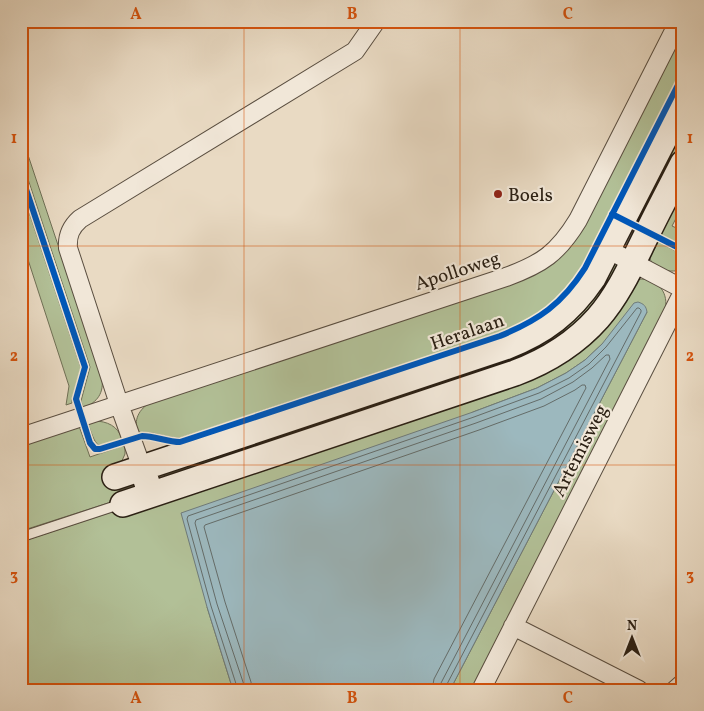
<svg xmlns="http://www.w3.org/2000/svg" width="704" height="711" font-family="Vollkorn,serif">
<rect width="100%" height="100%" fill="#e9dac3"/>
<filter id="stains"><feTurbulence type="fractalNoise" baseFrequency=".004" numOctaves="4"/><feColorMatrix values="0 0 0 0 .2 0 0 0 0 .09 0 0 0 0 .02 0 0 0 .5 -.17"/></filter>
<radialGradient id="worn" r=".72"><stop offset=".6" stop-color="#630" stop-opacity="0"/><stop offset="1" stop-color="#630" stop-opacity=".3"/></radialGradient>
<path fill="#b2c097" stroke="#6e7056" d="M683,30v37l-101,199c-22,34 -46,52 -83,67l-319,105c-15,0 -28,-8 -42,-5 -5,-13 1,-24 13,-31l389,-131z
M683,114v40l-37,73 -17,-8z
M21,134l81,243c2,16 -4,25 -19,31l-2,-7 9,-34 -69,-209z
M683,175v30l-11,21 11,5v15l-29,-14z
M21,188l60,180 -9,32v3l-6,2 3,-19 -48,-148z
M651,238l32,17v14c-11,5 -32,1 -34,-14 -1,-5 2,-12 2,-17z
M609,262h9l4,8 -65,77 -392,130 -4,-10 346,-115z
M641,279c18,1 28,14 24,32l-192,379h-23l197,-378 -45,32 -17,16 -19,13 -29,15 -64,24 -266,195 26,83h-212v-148l495,-164 118,-97z
M94,421c13,0 24,5 28,18 -26,9 -24,12 -34,-15z
M79,426l11,31 32,-11 3,1v7l-5,11 4,13 13,6 -4,11 -112,36v-86z"/>
<path fill="#9cb8be" stroke="#6f7b7a" d="M638,302c6,2 8,4 9,10l-197,378h-217l-26,-83 -26,-94 292,-101 64,-24 29,-15 19,-13 17,-16 32,-41z"/>
<g fill="none" stroke-linecap="round" stroke-linejoin="round">
<path stroke="#646c69" stroke-width="1" d="M238,690l-27,-84 -24,-87 1,-3 286,-99 65,-24 30,-15 20,-14 17,-17 31,-39h2l2,2v2l-195,374v4
M244,690v-5l-27,-81 -22,-81 1,-3 280,-97 65,-24 32,-17 19,-14 14,-13h3l1,4 -169,324 -1,7
M252,690l-1,-8 -26,-80 -21,-75 1,-2 274,-95 65,-24 31,-16 7,-5h3l1,3 -152,291 -2,11"/>
<g stroke="#5a4e40" stroke-width="11">
<path id="lane" d="M21,537l100,-33"/>
</g>
<g stroke="#5a4e40" stroke-width="20">
<path id="street" d="M609,250l74,39
M21,437l485,-160c36,-13 52,-24 72,-57l101,-199
M142,468l-23,-64 -51,-156c-1,-13 3,-21 12,-29l275,-168 21,-30
M513,626l126,64
M481,690l202,-398
M675,690l8,-7"/>
</g>
<g stroke="#2b2014" stroke-width="28">
<path id="secondary" d="M142,468l363,-121c39,-15 65,-35 88,-69l90,-176
M115,477l27,-9 5,15
M123,504l392,-131c32,-12 60,-29 83,-55 21,-24 34,-54 48,-82 12,-25 25,-49 37,-73"/>
</g>
<use href="#lane" stroke="#f1e7d8" stroke-width="9"/>
<use href="#street" stroke="#f1e7d8" stroke-width="18"/>
<use href="#secondary" stroke="#f1e7d8" stroke-width="25"/>
<g stroke="#f1e7d8" stroke-width="9">
<path id="cycleway" d="M21,174l64,193 -9,32 14,44 5,6h5l42,-13c13,0 25,6 38,6l320,-106c39,-16 62,-32 85,-68l98,-193
M612,214l71,36"/>
</g>
<use href="#cycleway" stroke="#0057b8" stroke-width="6"/>
</g>
<path fill="none" stroke="#d5530d" stroke-width="1" stroke-opacity="0.55" d="M244,21v669M460,21v669M21,246h662M21,465h662"/>
<circle fill="#8f2418" stroke="#f1e7d8" stroke-width="2" cx="498" cy="194" r="5"/>
<g text-anchor="middle" stroke-width="4.5" stroke-linejoin="round" paint-order="stroke">
<g font-size="19" fill="#2b2014" stroke="#f1e7d8" text-anchor="start">
<text x="508" y="201">Boels</text>
</g>
<g font-size="19" fill="#2b2014" stroke="#f1e7d8">
<text transform="translate(457 270) rotate(-18)" y="7">Apolloweg</text>
<text transform="translate(467 331) rotate(-19)" y="7">Heralaan</text>
<text transform="translate(579 450) rotate(-63)" y="7">Artemisweg</text>
</g>
</g>
<rect width="704" height="711" fill="none" stroke="#e9dac3" stroke-width="55"/>
<g transform="translate(632 638)" stroke="#f1e7d8" stroke-width="4" paint-order="stroke">
<path d="M0-4L9 19L0 12L-9 19Z" fill="#2b2014"/>
<text y="-8" font-size="14" font-weight="bold" text-anchor="middle" fill="#2b2014">N</text>
</g>
<rect x="28" y="28" width="648" height="656" fill="none" stroke="#d5530d" stroke-width="2"/>
<g font-size="16" text-anchor="middle" font-weight="bold" fill="#d5530d">
<text x="136" y="19">A</text>
<text x="352" y="19">B</text>
<text x="568" y="19">C</text>
<text x="14" y="143">1</text>
<text x="690" y="143">1</text>
<text x="14" y="361">2</text>
<text x="690" y="361">2</text>
<text x="14" y="580">3</text>
<text x="690" y="580">3</text>
<text x="136" y="703">A</text>
<text x="352" y="703">B</text>
<text x="568" y="703">C</text>
</g>
<rect width="100%" height="100%" filter="url(#stains)"/>
<rect width="100%" height="100%" fill="url(#worn)"/>
</svg>
